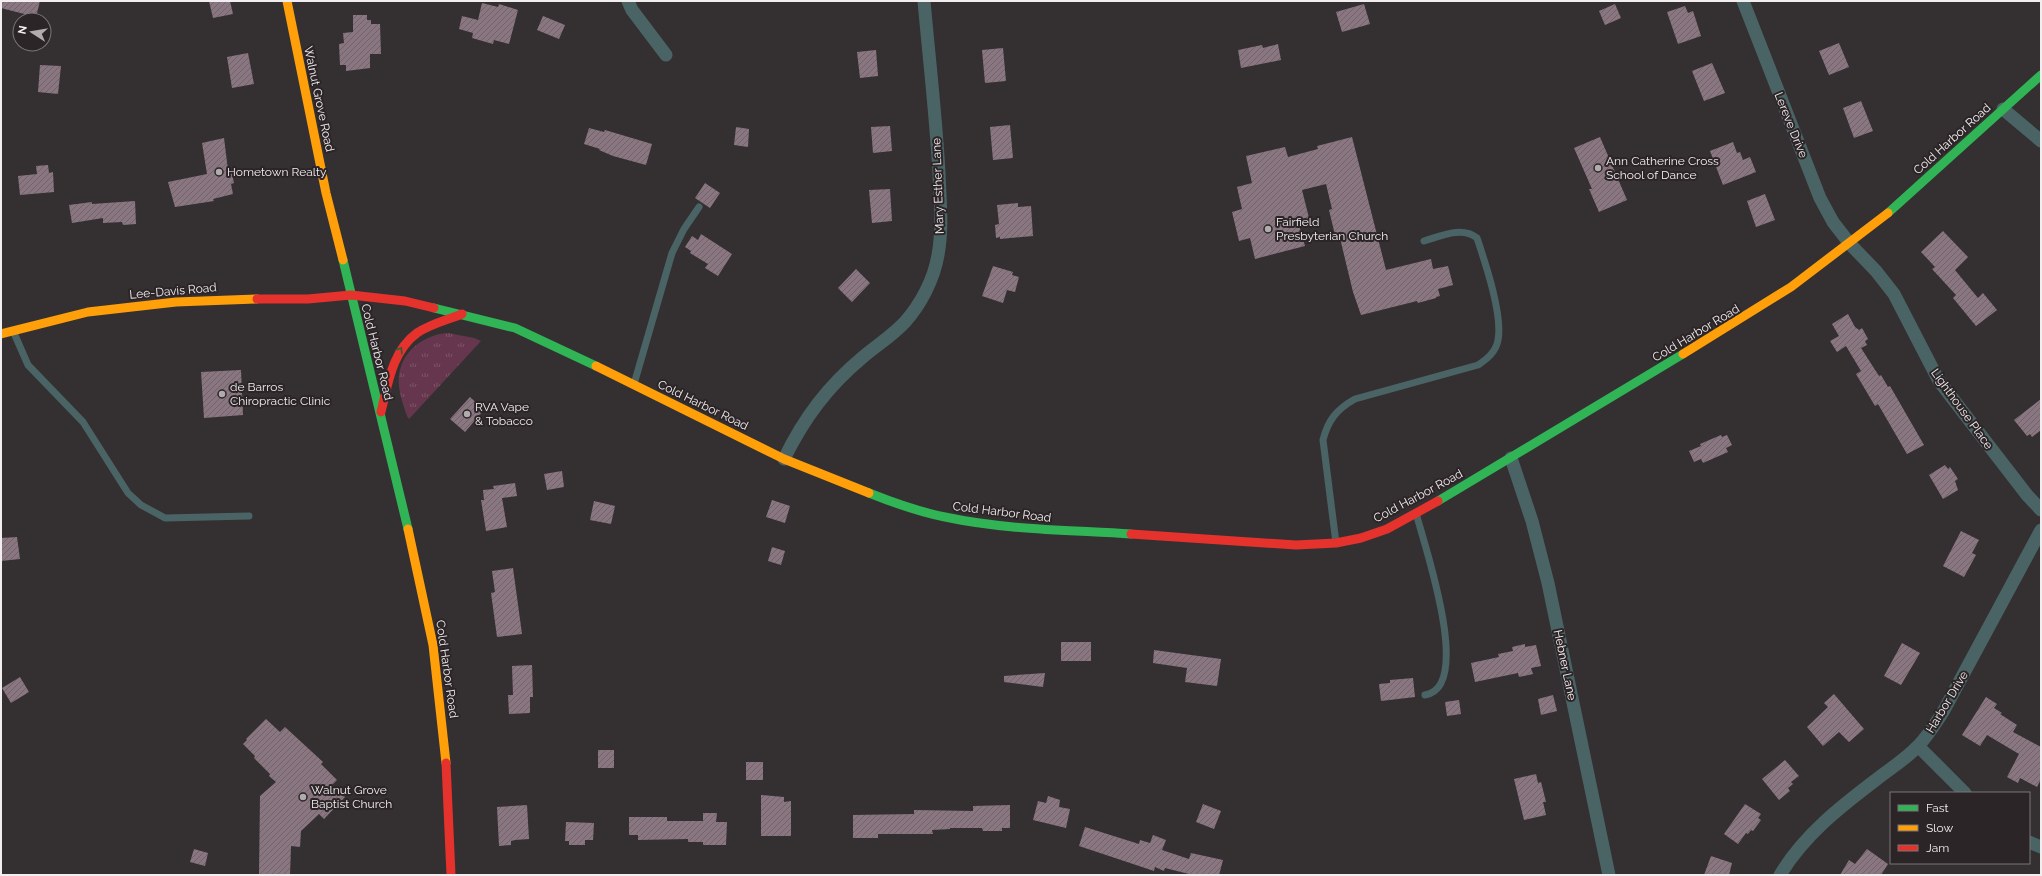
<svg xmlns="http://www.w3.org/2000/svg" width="2042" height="876" font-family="Raleway,sans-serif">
<defs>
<pattern id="grass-tufts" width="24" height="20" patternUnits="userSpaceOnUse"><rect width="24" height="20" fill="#65364d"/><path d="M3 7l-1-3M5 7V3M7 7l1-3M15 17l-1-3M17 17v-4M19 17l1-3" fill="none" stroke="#7c5367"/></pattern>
<pattern id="building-hatch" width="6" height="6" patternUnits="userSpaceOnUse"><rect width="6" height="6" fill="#8a7680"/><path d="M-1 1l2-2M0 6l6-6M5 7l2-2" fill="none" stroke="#70636a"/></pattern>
</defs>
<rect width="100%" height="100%" fill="#343032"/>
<path fill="url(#grass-tufts)" d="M448,333l26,5 7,3 -72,78 -2,-3c-3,-9 -7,-20 -8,-30 -3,-30 21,-51 49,-53z"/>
<path fill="url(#building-hatch)" d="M1,1h39l-4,16 -35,-9z
M209,1h21l3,13 -20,4z
M482,3l16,4 1,-3 19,6 -9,34 -15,-4 -1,4 -21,-6 1,-5 -14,-4 3,-13 16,4z
M1364,4l6,20 -28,8 -6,-20z
M1615,4l6,14 -16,7 -6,-14z
M1685,6l3,7 5,-2 8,25 -23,8 -11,-32z
M353,15h14v5h4v4h9l1,30h-11v14l-24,3v-6h-6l-1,-21 5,-1 -1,-10 10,-1z
M543,16l22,9 -6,14 -22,-9z
M1839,43l10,24 -20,8 -10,-24z
M1278,44l3,16 -40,8 -3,-18 24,-5 1,3z
M1003,48l3,33 -21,2 -3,-33z
M876,50l2,26 -18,2 -3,-26z
M248,53l6,31 -22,4 -5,-31z
M1712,63l13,30 -21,8 -12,-30z
M40,65l21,1 -3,28 -20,-2z
M1861,101l12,30 -19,7 -11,-30z
M1010,125l3,33 -20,2 -3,-33z
M890,126l2,25 -19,2 -2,-26z
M736,127l13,2 -1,18 -14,-2z
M589,128l15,4 1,-2 47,14 -6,21 -33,-9 -14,-6 1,-1 -16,-5z
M1352,137l34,133 45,-11 2,10 15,-3 5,19 -15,4 2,7 -4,1v1l-18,5 -1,-2 -56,14 -8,-23 -14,-58 -4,1 -6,-25 3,-1 -6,-25 -24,6 8,32 -11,3 6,21 -50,13 -5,-21 -11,3 -7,-29 10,-3 -5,-22 15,-4 -6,-27 39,-9 3,10 30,-8 -1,-3z
M1600,137l27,63 -28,12 -10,-23h3l-18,-41z
M224,138l4,32 3,-1 3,14 -3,1 2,10 -20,5 1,2 -39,6 -7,-25 39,-8 -5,-31z
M1733,142l4,11 3,-1 3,8 7,-3 6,15 -33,13 -13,-34z
M48,165l1,8 4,-1 1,20 -34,3 -2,-19 19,-2 -1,-8z
M705,183l15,10 -10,15 -15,-10z
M890,189l2,32 -20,2 -3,-33z
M1765,194l10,26 -19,7 -9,-26z
M135,201l1,23 -13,1 -1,-3 -19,1v-5l-31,5 -3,-18 23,-3v2z
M1018,203v4l13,-1 2,30 -33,3v-2l-4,1 -1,-13 4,-1 -2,-19z
M1943,231l25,26 -13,13 23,28 5,-5 14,17 -21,16 -23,-28 3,-3 -24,-26 3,-2 -14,-15z
M701,234l31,20 -14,22 -13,-8 3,-4 -18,-11 1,-2 -6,-4 7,-11 6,4z
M993,266l20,6 -1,3 7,2 -4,15 -8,-2 -4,13 -21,-7z
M856,269l14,14 -18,19 -14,-14z
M1848,314l7,13 4,3 3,-2 6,11 -3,2 2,4 -6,3 18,28 2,-1 7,12 2,-1 34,59 -17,9 -29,-50 -3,2 -19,-32 5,-3 -15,-25 -9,6 -7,-11 9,-5 -7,-12z
M241,370l2,45 -39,3 -3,-46z
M470,397l14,13 -19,22 -15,-13z
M2041,399v31l-9,7 -2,-3 -3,2 -13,-16z
M1721,435l1,2 5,-2 5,10 -6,3 2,4 -25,11 -2,-4 -7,3 -5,-11 12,-5 -1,-2z
M1945,465l3,4 2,-2 8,12 -3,2 3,9 -15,9 -14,-24z
M562,471l2,16 -17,3 -3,-16z
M515,483l2,13 -15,2 5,29 -21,4 -5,-31h3l-1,-10 11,-1 -1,-3z
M772,500l18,6 -5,17 -19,-6z
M594,501l21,5 -4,18 -21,-4z
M1961,531l18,9 -7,13 4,2 -12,22 -21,-11z
M17,537l3,22 -19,2v-23z
M772,547l13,4 -4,14 -13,-4z
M513,568l9,66 -25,3 -6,-44 4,-1 -3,-21z
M1061,642h30v19h-30z
M1902,643l18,10 -19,32 -17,-9z
M1525,644v3l11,-2 5,21 -10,2 2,6 -14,3 -1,-4 -43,9 -4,-19 28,-6 -1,-3 15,-3 -1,-4z
M1154,650l67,9 -4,27 -32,-4 2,-14 -34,-5z
M532,665l1,32h-3v16l-21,1 -1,-19h5l-1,-29z
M1045,673l-2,14 -39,-5v-6z
M20,677l9,15 -18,11 -9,-15z
M1413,678l2,19 -34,4 -2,-17 11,-1v-3z
M1834,694l30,35 -15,13 -10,-10 -16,14 -16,-19 21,-20 -4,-4z
M1553,695l4,16 -16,4 -3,-16z
M1986,697l11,7 -3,4 8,5 -2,1 17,11 -4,7 28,15v32l-4,8 -17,-9 -2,5 -11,-6 12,-23 -32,-19 -7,11 -18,-11z
M1459,700l2,14 -14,2 -2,-14z
M266,719l14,13 5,-5 38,35 -2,2 16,16 -5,5 13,12 -21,22 -5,-5 -18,17 -1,16 -9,-1 -1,29h-31l1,-79 16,-14 -7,-6 1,-2 -16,-16 1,-2 -12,-12 4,-4 -1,-1z
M598,750h16v18h-16z
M1785,760l14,16 -8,6 2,2 -5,4 2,3 -11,9 -17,-21z
M746,762h17v18h-17z
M1536,774l2,9 3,-1 5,20h-3l3,13 -22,5 -10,-41z
M761,795l23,2v5l7,-1v35h-30z
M1048,796l12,4 -1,7 11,2 -4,19 -33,-8 5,-19 8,2z
M1203,804l18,7 -7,18 -18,-7z
M1745,804l16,10 -3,4 3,2 -8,11 -2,-1 -3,4 -2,-1 -8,11 -14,-10z
M527,805l2,34 -14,1 -4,1v4l-12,1 -2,-39z
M1010,805v23h-8v3h-19l-1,-3h-32v1l-18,1 1,4h-55v4h-25v-23l61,-1v-4l59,1v-5z
M703,813h14l-1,9h11l-1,23h-23v-3h-15v-3l-50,1v-5h-9v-18h38v4h36z
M566,822l28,1 -1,17h-8v5h-16v-4h-4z
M1085,827l54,17 1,-4 10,3 3,-8 13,5 -4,10 27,9 2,-6 32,7 -4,15h-26l-28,-7 -1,3 -9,-4 -1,4 -75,-25z
M194,849l14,4 -3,13 -15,-4z
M1867,849l21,15 -7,11h-41l9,-15 6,4z
M1711,856l21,7 -3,12h-25z"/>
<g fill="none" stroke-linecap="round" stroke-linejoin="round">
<path stroke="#4a6465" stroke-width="7" d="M14,333l14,32 55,57 45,71 13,12 24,13 84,-2
M634,384l38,-131 12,-24 15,-22
M1416,513c8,31 58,175 9,182
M1336,543l-13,-103c5,-20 14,-31 32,-41l123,-34c9,-6 18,-13 20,-25 5,-25 -13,-78 -21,-102 -15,-12 -36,-2 -53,3"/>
<path stroke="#4a6465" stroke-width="13" d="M628,1l4,9 34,45
M1743,1l77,197 13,24 17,22 26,27 18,23 45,87 88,114 14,15
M2003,109l38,32
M1511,458l21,63 16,62 61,292
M784,459c20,-41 44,-73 79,-102 14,-12 29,-21 42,-35 16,-18 29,-43 33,-67 5,-27 2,-54 1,-82 -3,-57 -10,-115 -15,-172
M1918,746l47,47
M2029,842l12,5
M1780,875c24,-40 60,-68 97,-96 14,-11 29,-20 41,-33 10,-10 17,-22 25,-34l98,-182"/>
<path stroke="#30b455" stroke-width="9" d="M1888,213l153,-138
M343,260l65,269
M434,308l81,20 81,38
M869,493c25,10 50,19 76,24 61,13 124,13 186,17
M1438,501l245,-147"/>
<path stroke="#ff9f0a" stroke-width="9" d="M287,1l39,192 17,67
M1,334l87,-22 88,-10 81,-3
M1683,354l108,-67 97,-74
M596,366l188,93 85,34
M408,529l25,116 13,118"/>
<path stroke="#e5322d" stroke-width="9" d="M257,299h51l43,-4 54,6 29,7
M381,412c7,-28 11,-61 36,-79 13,-9 30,-13 45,-19
M1131,534l165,11 40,-2 25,-5 26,-9 51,-28
M446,763l5,112"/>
</g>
<defs><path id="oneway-chevron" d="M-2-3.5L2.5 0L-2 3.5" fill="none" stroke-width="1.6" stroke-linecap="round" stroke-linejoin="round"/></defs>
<use stroke="#2e5e39" href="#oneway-chevron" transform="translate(400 350) rotate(-57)"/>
<g fill="#b0abad" stroke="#2c2527" stroke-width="1.5">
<circle cx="1598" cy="168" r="4"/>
<circle cx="219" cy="172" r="4"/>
<circle cx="1268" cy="229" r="4"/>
<circle cx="222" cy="394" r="4"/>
<circle cx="467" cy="414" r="4"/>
<circle cx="303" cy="797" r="4"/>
</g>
<g text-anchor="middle" stroke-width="4" stroke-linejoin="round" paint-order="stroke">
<g font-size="12" fill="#f2edef" stroke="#2c2527">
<text transform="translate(319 99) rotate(78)" y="4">Walnut Grove Road</text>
<text transform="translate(1791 125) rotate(68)" y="4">Lereve Drive</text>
<text transform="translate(1952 139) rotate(-42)" y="4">Cold Harbor Road</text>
<text transform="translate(938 186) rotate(-92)" y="4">Mary Esther Lane</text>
<text transform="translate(173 291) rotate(-5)" y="4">Lee-Davis Road</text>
<text transform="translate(1696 333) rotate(-31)" y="4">Cold Harbor Road</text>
<text transform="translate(377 352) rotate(76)" y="4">Cold Harbor Road</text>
<text transform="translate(703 405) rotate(26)" y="4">Cold Harbor Road</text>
<text transform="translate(1962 409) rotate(54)" y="4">Lighthouse Place</text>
<text transform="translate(1418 496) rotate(-28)" y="4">Cold Harbor Road</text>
<text transform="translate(1002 512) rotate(7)" y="4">Cold Harbor Road</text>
<text transform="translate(1565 665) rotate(78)" y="4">Hebner Lane</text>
<text transform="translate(447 669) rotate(82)" y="4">Cold Harbor Road</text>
<text transform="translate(1947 702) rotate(-59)" y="4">Harbor Drive</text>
</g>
<g font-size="12" fill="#f2edef" stroke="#2c2527" text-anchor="start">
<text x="1606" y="165">Ann Catherine Cross<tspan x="1606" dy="14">School of Dance</tspan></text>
<text x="227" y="176">Hometown Realty</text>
<text x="1276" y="226">Fairfield<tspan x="1276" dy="14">Presbyterian Church</tspan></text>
<text x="230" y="391">de Barros<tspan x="230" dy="14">Chiropractic Clinic</tspan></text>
<text x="475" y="411">RVA Vape<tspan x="475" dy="14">&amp; Tobacco</tspan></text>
<text x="311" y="794">Walnut Grove<tspan x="311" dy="14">Baptist Church</tspan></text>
</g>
</g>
<rect width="2042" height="876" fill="none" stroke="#f2edef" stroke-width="4"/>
<rect x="1890" y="792" width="140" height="72" fill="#2c2527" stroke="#7b7577"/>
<rect x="1898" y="805" width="20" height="6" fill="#30b455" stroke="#7b7577"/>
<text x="1926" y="812" font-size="12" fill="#f2edef">Fast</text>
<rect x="1898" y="825" width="20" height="6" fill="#ff9f0a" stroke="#7b7577"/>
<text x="1926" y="832" font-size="12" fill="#f2edef">Slow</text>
<rect x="1898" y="845" width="20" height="6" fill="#e5322d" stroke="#7b7577"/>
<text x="1926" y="852" font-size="12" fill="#f2edef">Jam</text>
<g transform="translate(32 32) rotate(282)"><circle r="19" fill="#2c2527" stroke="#7b7577"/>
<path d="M0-3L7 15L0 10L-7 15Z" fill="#b0abad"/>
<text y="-6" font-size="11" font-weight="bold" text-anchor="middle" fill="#f2edef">N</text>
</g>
</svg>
